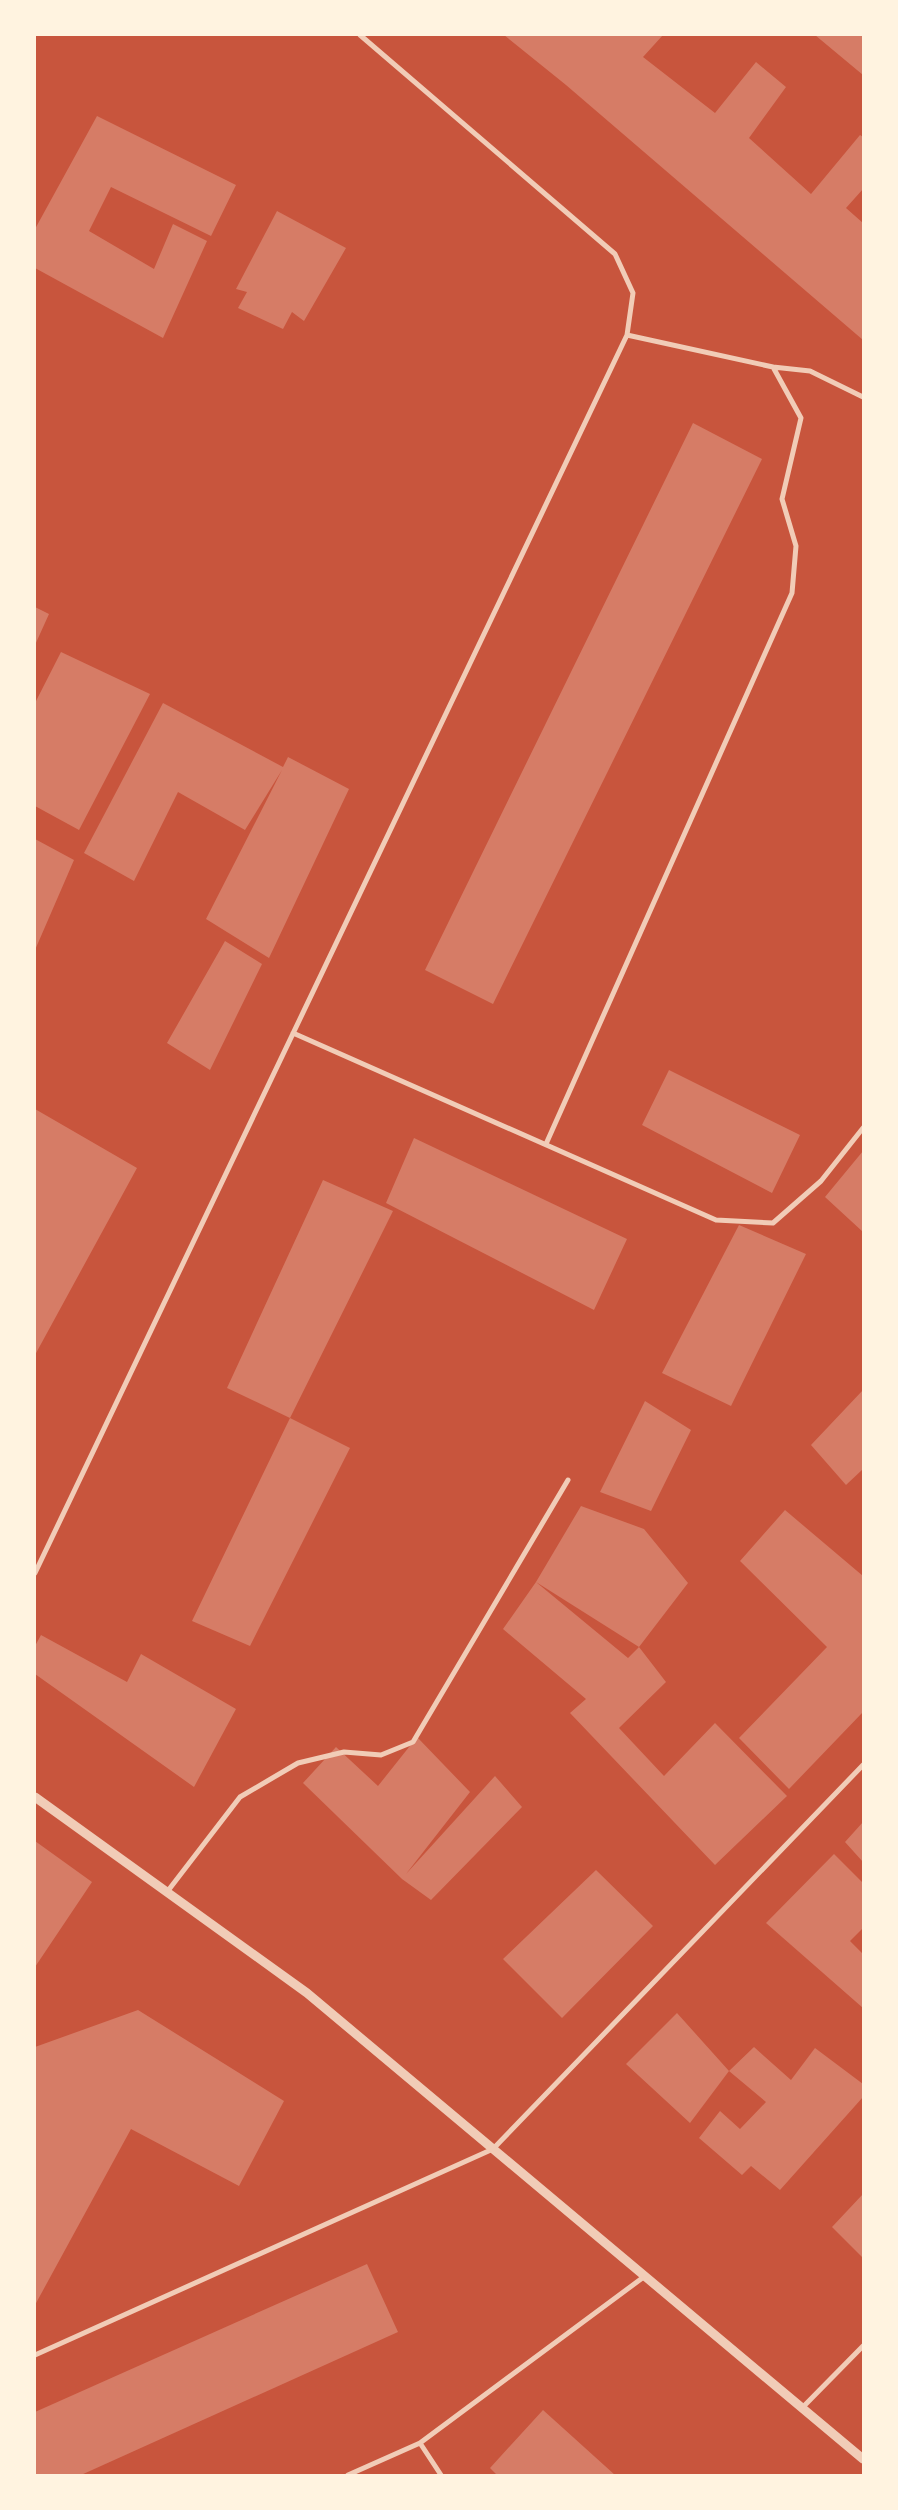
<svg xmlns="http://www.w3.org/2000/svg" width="898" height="2510" font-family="Poppins,sans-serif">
<rect width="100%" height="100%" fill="#c8553d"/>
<path fill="#d67c66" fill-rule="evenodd" d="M504,35h159l-20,22 72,56 41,-51 30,25 -37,51 62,56 49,-59 3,2v52l-17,19 17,15v117l-297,-255z
M815,35h48v40z
M97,116l139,69 -25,51 -100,-49 -22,44 65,38 19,-45 34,17 -44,97 -128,-70v-39z
M277,211l69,37 -42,73 -12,-9 -9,17 -45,-21 9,-16 -11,-3z
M693,423l69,36 -269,545 -68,-34z
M35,607l14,7 -14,31z
M61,652l89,42 -71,136 -44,-24v-103z
M163,703l120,64 5,-10 61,32 -80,169 -63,-39 76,-149 -37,60 -67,-38 -44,89 -50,-28z
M35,839l39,21 -39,90z
M225,941l37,23 -52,106 -43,-27z
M669,1070l131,65 -28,58 -130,-68z
M35,1109l102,59 -102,187z
M414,1138l213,101 -33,71 -208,-107z
M863,1151v81l-38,-35z
M323,1180l70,31 -103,207 -63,-30z
M739,1225l67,29 -75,152 -69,-33z
M863,1390v79l-17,16 -35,-40z
M645,1401l46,29 -40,81 -51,-19z
M290,1418l60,30 -100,198 -58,-25z
M581,1506l63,23 44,54 -49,64 27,35 -47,46 45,48 51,-53 72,73 -72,69 -145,-152 16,-14 -83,-70 33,-47zM536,1582l103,65 -11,11z
M785,1510l78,66v136l-74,77 -50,-51 88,-91 -87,-86z
M41,1635l86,47 14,-28 95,55 -42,78 -159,-113v-28z
M417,1737l53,55 -64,82 89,-98 27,31 -91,93 -29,-21 -99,-96 33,-36 42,39z
M863,1822v40l-18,-20z
M35,1841l57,41 -57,85z
M834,1854l29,29v45l-13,13 13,13v54l-97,-85z
M596,1870l57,56 -91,92 -59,-59z
M138,2010l146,91 -45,85 -108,-57 -96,176v-258z
M677,2013l52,58 -39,52 -64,-59z
M754,2047l37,33 24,-32 48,36v13l-83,93 -29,-24 -9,9 -43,-37 21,-27 20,18 26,-27 -37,-31z
M863,2194v64l-31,-31z
M367,2264l31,68 -317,143h-46v-63z
M543,2410l72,65h-118l-7,-7z"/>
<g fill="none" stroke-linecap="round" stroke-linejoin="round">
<path stroke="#f1ccb7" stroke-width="5" d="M773,367l37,4 53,26
M293,1033l423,187 57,3 48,-42 42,-53
M546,1144l246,-551 4,-47 -14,-47 19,-81 -28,-51 -146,-32
M35,1573l592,-1238 6,-42 -18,-39 -255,-219
M167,1892l73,-95 58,-34 46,-11 37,3 32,-13 155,-262
M35,2355l458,-206 370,-384
M802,2408l61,-62
M420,2443l21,32
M348,2475l72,-32 225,-167"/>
<path stroke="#f1ccb7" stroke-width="9" d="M35,1797l272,196 556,466"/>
</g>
<rect width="898" height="2510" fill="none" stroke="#fff3e0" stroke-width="72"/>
</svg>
